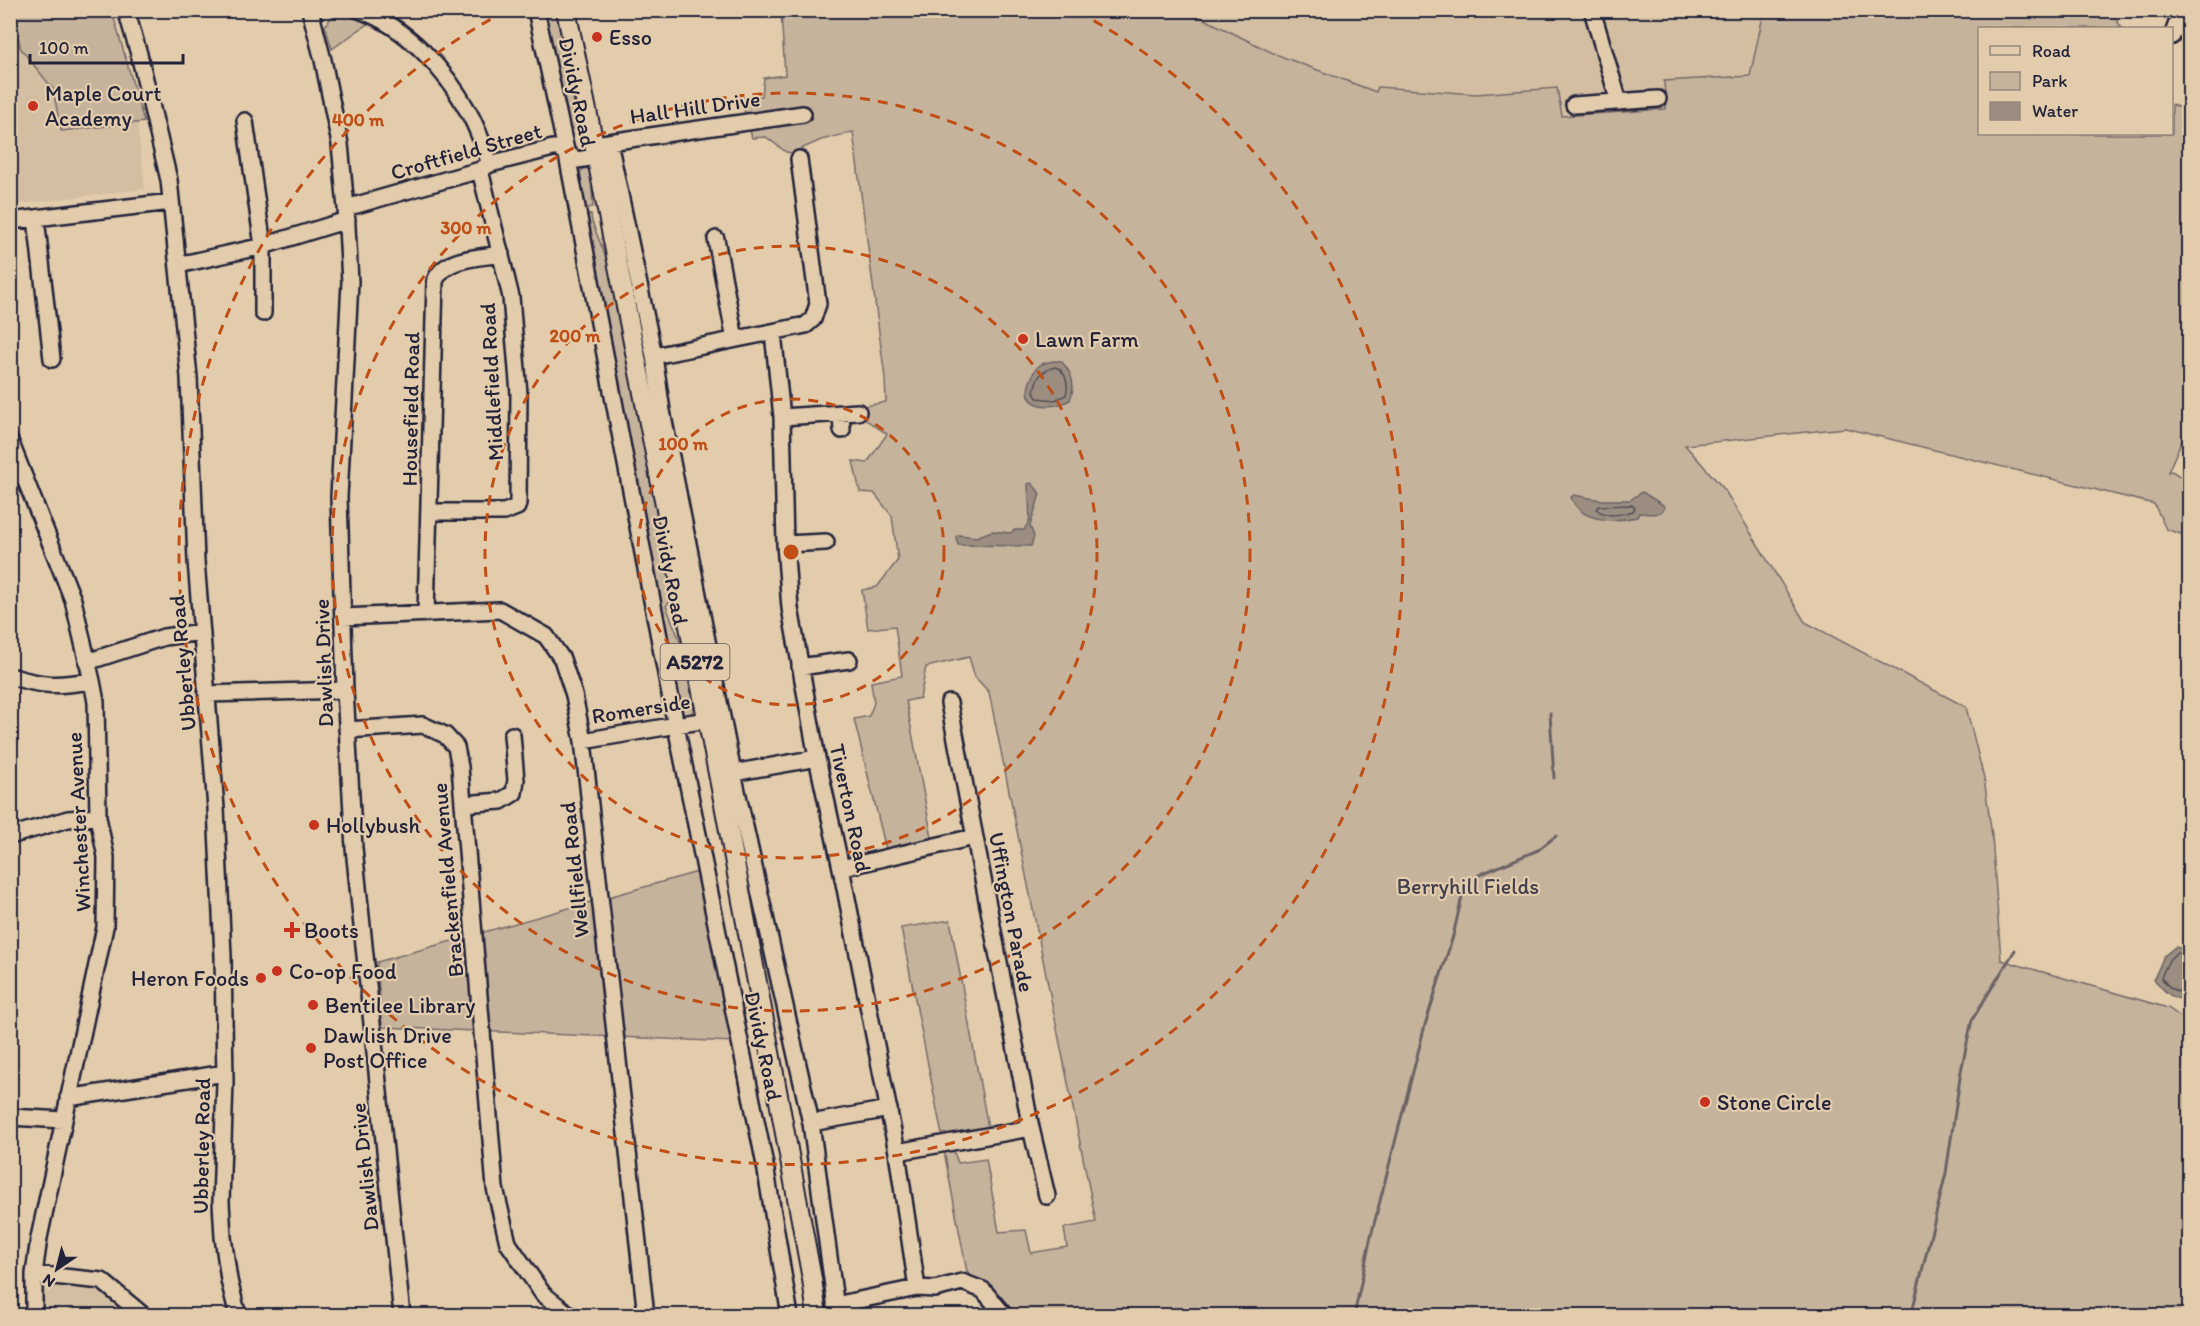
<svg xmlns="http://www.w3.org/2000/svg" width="2200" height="1326" font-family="Itim,sans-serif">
<rect width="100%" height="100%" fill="#e2ccab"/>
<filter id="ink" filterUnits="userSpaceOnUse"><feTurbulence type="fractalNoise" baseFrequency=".0167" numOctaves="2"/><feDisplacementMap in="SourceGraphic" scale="12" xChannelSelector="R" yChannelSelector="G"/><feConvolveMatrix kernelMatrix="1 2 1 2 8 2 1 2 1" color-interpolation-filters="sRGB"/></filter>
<g filter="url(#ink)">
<path fill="#d3bea2" d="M1188,11h576l-13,65 -87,5 2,28 -104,7 -6,-28 -80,6 -98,-7 -2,6 -101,-39z
M10,24l6,4 5,21 32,40 8,42 76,-8 8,66 -134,16z
M41,1284l54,4 34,27h-87z"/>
<path fill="#c6b39b" stroke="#746a6b" stroke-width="1.5" d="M10,11h102l32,111 -83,9 -8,-42 -32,-40 -5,-20 -5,-5z
M542,11h14l23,117 -13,2z
M781,11h407l87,43 101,38 2,-5 98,7 81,-6 5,28 104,-7 -2,-28 86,-5 14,-65h346l12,17h-142v106h192v-30l17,7v313l-21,48 4,-1 17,11v55l-23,-8 -12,-25 -309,-76 -160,17 39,44 81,133 161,85 18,71 8,58 9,124 167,48 21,15v292h-1178l-44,-43 -23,-121 9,-2 5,14 28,-4 13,73 27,-2 5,23 36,-6 -3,-19 32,-6 -107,-530 -14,-15 -6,-20 -43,10 -6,31 -14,3 26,137 -46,11 -32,-130 15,-3 5,-13 -3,-21 31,-6 -7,-50 -27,3 -6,-39 15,-3 21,-27 -6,-44 -18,-23 -14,-1 -7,-31 14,2 20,-29 -21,-14 -2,-14 22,-4 -1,-24 -32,-246 -32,8 -29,13 -6,-1 -20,-15 -14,1 -11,-40 21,-2 2,-18 21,-3z
M337,14h9l24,8 -38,27 -7,-23 8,-11z
M587,168l4,6 2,33 -11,2 -4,-34 5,-6z
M591,214l1,8 15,38 62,313v30l-3,3 14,35 14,68 -3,5 -10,1 -100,-499z
M701,871l33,171 -352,-15 -5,-65z
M950,920l38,208 -46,7 -41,-207z"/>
<path fill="#9b8e81" stroke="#6b6365" stroke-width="1.5" d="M1054,361h7c11,11 15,24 9,39 -20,11 -53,8 -38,-23 1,-4 4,-9 8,-12 3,-2 10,-3 14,-4z
M1031,483l5,5 4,6 -10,32 4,10 -3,10 -73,-1 -2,-8 3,-2 17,2 16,-6 18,2 4,-3h10c1,-3 4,-5 5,-9 2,-5 -1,-30 -1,-37z
M1642,492l21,13 2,2c-5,10 -16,6 -26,6l-2,4c-22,5 -57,6 -66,-20l3,-2 26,5h30z
M2175,947l14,3v48c-15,5 -26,-8 -35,-19l10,-23z"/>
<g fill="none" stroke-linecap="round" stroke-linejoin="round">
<path stroke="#524d57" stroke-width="1.5" d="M1055,367c11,3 14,18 11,28l-11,5 -18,-2 -3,-6c2,-15 7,-21 21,-25z
M1632,505l3,3 -2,3c-13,4 -26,7 -37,-2l3,-3z
M2190,955l-14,-2 -7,7 -8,17c7,11 16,17 29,16"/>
<path stroke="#6b6365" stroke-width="3" d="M1550,713l4,65
M1354,1316l17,-80 54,-211 28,-89 10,-44 16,-17 59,-25 18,-14
M1911,1316l35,-143 15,-102 11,-51 43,-70"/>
<g stroke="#22223b" stroke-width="20">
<path id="minor" d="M126,10l13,44 30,126 20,197 7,184 20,247 7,148 2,126 -4,120 2,35 6,43 9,36
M310,10l13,50 17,84 6,64 4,74 -11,215 6,193 9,158 48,468
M359,10c47,16 87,60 110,103 9,16 15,34 21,51
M536,10l31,145 109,571 89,439 25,151
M1592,10l27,92
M2172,36l10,-26
M1574,105l84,-6
M245,121l18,125v67
M609,142l45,214 8,55 71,362 78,350 26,193
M602,143l201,-29
M346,208l134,-38 10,-6 63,-16h6l18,12 19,-3
M36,218l16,141
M10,221l161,-19
M716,239l19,100
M178,265l85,-19 84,-26
M773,333l9,84 3,127 5,64 27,150 24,110 56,284 20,136
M654,356l152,-31 7,-6 5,-15 -19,-145
M841,414l1,16
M782,417l76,-5
M10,441l63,159 19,81 4,21 2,115 8,40 -1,70 -66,311 -5,36v42
M429,512h75l13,-5 1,-4 1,-109 -8,-97 -31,-127
M785,544l41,-2
M426,614l9,-333c9,-24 44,-23 66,-27
M343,617l157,-7 46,26 16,23 12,36 9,46 63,575
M87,662l77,-25 38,-5
M800,667l49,-7
M10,676c35,11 47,10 82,5
M207,694l138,-4
M949,703l82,425 16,68
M347,730l76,-5 22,10 11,12 4,20 35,421 13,55 35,51 28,22
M583,741l123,-21
M733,773l84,-15
M463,804l38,-3 13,-8 2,-13 -4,-45
M10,836l58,-17 30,-2
M841,868l133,-31
M68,1098l157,-25
M10,1117l53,3
M811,1123l78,-14
M897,1152l134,-24
M34,1274l68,7 42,35
M835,1305l82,-17 18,1 27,-7 21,8 22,26"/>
</g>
<g stroke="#22223b" stroke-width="22">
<path id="major" d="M566,10l28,134 130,660 88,475 5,37"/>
</g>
<use href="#minor" stroke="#e2ccab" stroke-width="15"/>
<use href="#major" stroke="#e2ccab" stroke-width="18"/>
</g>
</g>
<g fill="none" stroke="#c04e15" stroke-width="3" stroke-dasharray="10 8">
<circle cx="791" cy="552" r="153"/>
<circle cx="791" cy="552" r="306"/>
<circle cx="791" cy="552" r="459"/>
<path d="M1078 12A612 612 0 1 1 504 12"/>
</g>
<g fill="#c8321e" stroke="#e2ccab" stroke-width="2">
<circle cx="597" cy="37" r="6"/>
<circle cx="33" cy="106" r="6"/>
<circle cx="1023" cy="339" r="6"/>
<circle cx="314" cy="825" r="6"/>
<path d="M289 921h6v6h6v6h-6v6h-6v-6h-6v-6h6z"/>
<circle cx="277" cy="971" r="6"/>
<circle cx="261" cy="978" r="6"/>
<circle cx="313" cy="1005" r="6"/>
<circle cx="311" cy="1048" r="6"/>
<circle cx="1705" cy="1102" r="6"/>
</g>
<g text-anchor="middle" stroke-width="4.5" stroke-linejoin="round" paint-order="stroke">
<rect fill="#e2ccab" stroke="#5c555d" stroke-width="1.5" x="660.5" y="644" width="69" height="36" rx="4.5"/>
<g font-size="21" font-weight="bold" fill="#22223b">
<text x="695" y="669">A5272</text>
</g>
<g font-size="22" fill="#22223b" stroke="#e2ccab" text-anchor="start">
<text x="609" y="45">Esso</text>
<text x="45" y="101">Maple Court<tspan x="45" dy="25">Academy</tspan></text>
<text x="1035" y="347">Lawn Farm</text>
<text x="326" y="833">Hollybush</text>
<text x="304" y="938">Boots</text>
<text x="289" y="979">Co-op Food</text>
<text x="249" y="986" text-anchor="end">Heron Foods</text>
<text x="325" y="1013">Bentilee Library</text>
<text x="323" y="1043">Dawlish Drive<tspan x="323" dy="25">Post Office</tspan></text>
<text x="1717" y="1110">Stone Circle</text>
</g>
<g font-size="22" fill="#22223b" stroke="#e2ccab">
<text transform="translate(578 92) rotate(78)" y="8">Dividy Road</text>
<text transform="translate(695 107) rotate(-8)" y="8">Hall Hill Drive</text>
<text transform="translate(466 151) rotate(-16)" y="8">Croftfield Street</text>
<text transform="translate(491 382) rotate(-93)" y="8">Middlefield Road</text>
<text transform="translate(410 409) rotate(-89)" y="8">Housefield Road</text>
<text transform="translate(671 570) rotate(79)" y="8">Dividy Road</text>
<text transform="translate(182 663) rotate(-95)" y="8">Ubberley Road</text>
<text transform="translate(323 663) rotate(-92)" y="8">Dawlish Drive</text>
<text transform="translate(641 708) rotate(-9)" y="8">Romerside</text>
<text transform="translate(851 808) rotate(78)" y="8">Tiverton Road</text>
<text transform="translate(78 822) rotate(-93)" y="8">Winchester Avenue</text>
<text transform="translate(574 870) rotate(-96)" y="8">Wellfield Road</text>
<text transform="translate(447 880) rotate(-95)" y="8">Brackenfield Avenue</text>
<text transform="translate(1012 912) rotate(79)" y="8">Uffington Parade</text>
<text transform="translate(764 1046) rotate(78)" y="8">Dividy Road</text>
<text transform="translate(201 1146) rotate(-89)" y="8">Ubberley Road</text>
<text transform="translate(364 1167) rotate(-96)" y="8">Dawlish Drive</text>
</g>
<g font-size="22" fill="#433f4e" stroke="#e2ccab">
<text x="1468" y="894">Berryhill Fields</text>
</g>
</g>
<circle cx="791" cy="552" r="9" fill="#c04e15" stroke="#e2ccab" stroke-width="3"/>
<g font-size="18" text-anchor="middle" font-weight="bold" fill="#c04e15" stroke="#e2ccab" stroke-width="4.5" stroke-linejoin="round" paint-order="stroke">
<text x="358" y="126">400 m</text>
<text x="466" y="234">300 m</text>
<text x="575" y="342">200 m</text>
<text x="683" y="450">100 m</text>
</g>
<rect width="2200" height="1326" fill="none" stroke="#e2ccab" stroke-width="36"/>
<rect x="18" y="18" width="2164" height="1290" fill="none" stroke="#22223b" stroke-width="2" filter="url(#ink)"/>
<rect x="1978" y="27" width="195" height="108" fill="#e2ccab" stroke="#95887e" stroke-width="1.5"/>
<rect x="1990" y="46" width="30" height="9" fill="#e2ccab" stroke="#95887e" stroke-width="1.5"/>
<text x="2032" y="57" font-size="18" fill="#22223b">Road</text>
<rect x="1990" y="72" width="30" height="18" fill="#c6b39b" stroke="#95887e" stroke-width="1.5"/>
<text x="2032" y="87" font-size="18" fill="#22223b">Park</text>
<rect x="1990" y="102" width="30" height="18" fill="#9b8e81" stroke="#95887e" stroke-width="1.5"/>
<text x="2032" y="117" font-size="18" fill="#22223b">Water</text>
<g transform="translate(57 1269) rotate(215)" stroke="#e2ccab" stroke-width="4.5" paint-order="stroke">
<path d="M0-4.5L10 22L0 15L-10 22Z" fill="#22223b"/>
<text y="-9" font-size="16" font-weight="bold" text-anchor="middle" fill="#22223b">N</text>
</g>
<path d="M30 54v9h153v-9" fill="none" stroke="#22223b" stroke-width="3"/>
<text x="39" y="54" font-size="18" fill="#22223b" stroke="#e2ccab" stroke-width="4.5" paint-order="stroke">100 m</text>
</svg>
